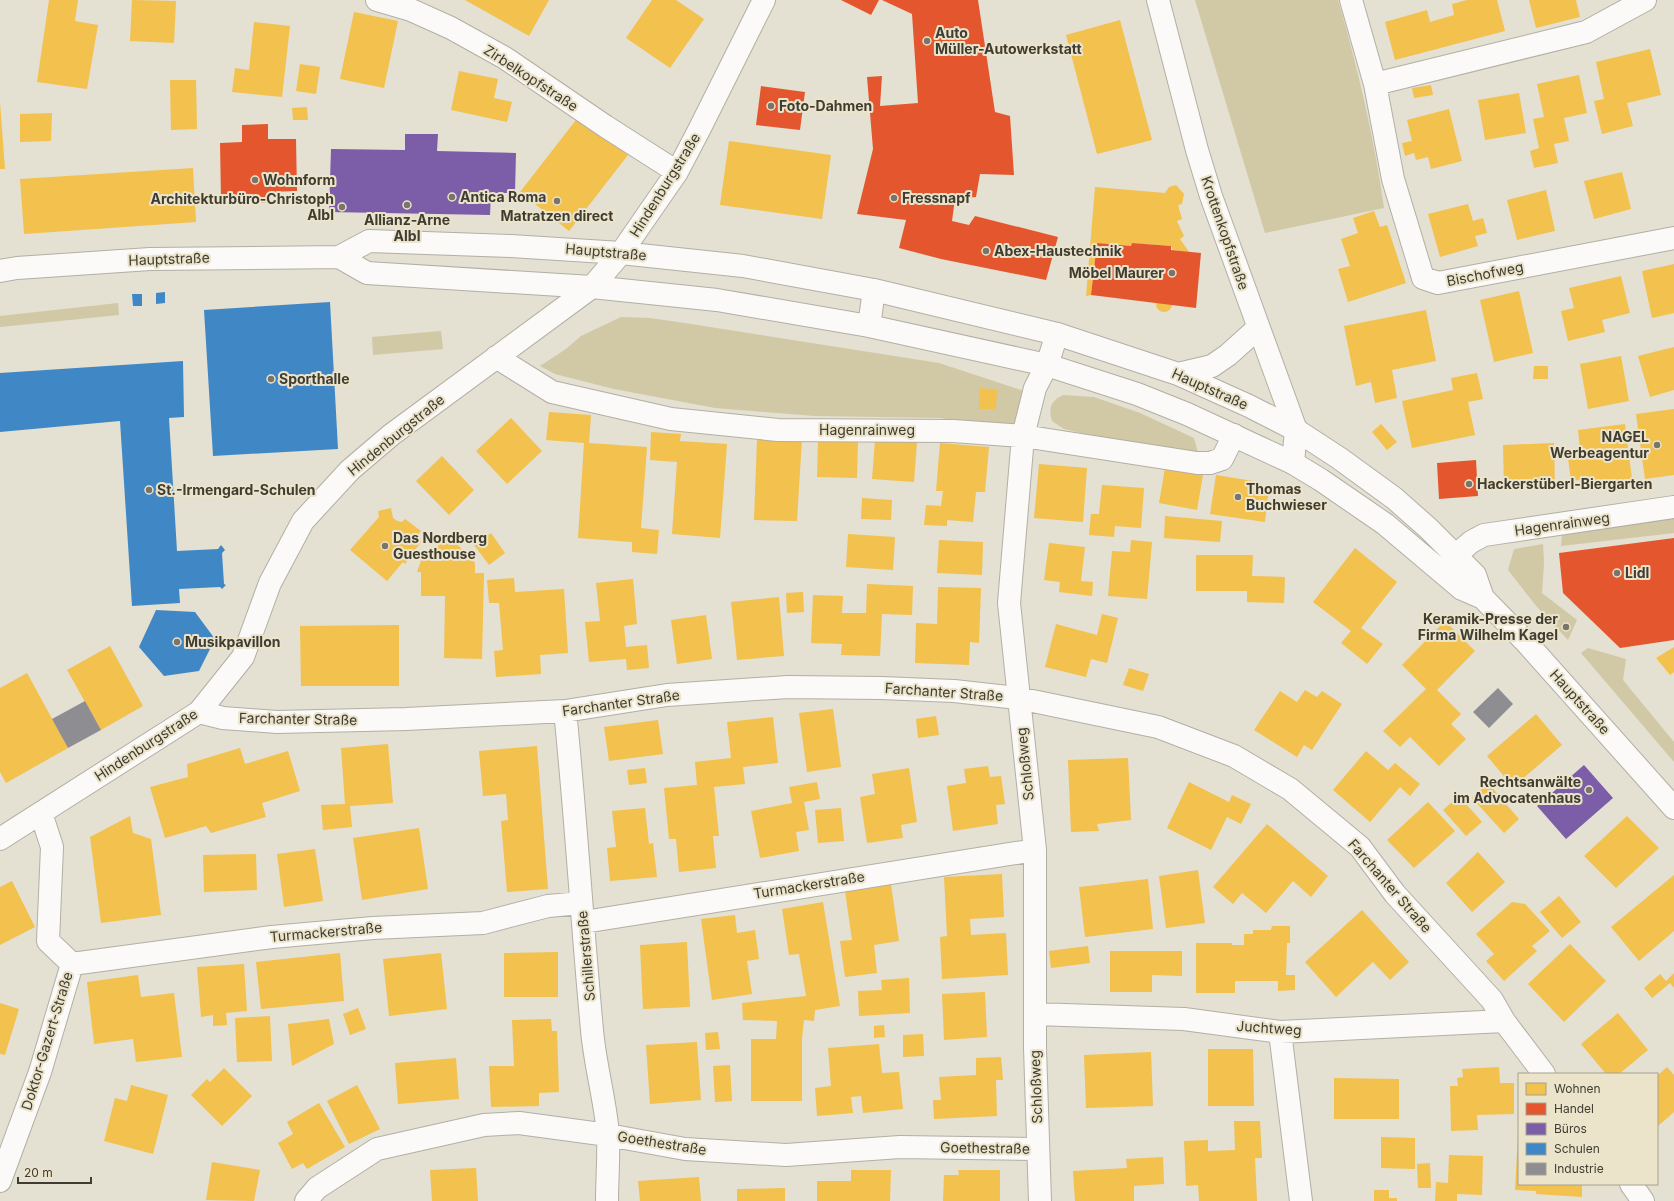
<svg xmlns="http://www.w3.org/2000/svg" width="1674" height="1201" font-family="Inter,sans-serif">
<rect width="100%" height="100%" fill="#e4e0d2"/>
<path fill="#d1c8a5" d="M1195,0h143c20,69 36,137 46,208l-119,25z
M118,303l1,12 -119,12v-11z
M621,317l29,1 41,6 248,39 85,28 -6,40 -77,-13 -126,-2 -100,-8 -101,-19 -59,-15 -15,-8 26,-17 15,-13z
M441,331l2,18 -70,6 -1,-18z
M1063,395l31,2 46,16 54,25 5,18 -27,-2 -108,-25 -12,-8c-4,-14 -1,-20 11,-26z
M1674,519v14l-113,13 1,-13z
M1543,544l1,19 -2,30 35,27 -9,20 -31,-33 -29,-37 6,-21z
M1588,648l38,11 -3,21 51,62v20l-93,-109z"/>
<path fill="#f2c14e" d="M49,0h29l-3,21 23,4 -11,64 -50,-7z
M132,0l44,1 -2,42 -44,-2z
M465,0h84l-20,36z
M652,0h24l28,19 -34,49 -44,-30z
M1467,0h30l8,31 -110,29 -10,-38 42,-12 3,12 24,-7 -2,-11z
M1529,0h47l4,17 -44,11z
M354,12l44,9 -14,67 -44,-9z
M1120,20l32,120 -55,14 -31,-119z
M254,22l36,4 -8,71 -50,-5 3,-24 14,2z
M1650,49l11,46 -34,8 6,23 -31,8 -8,-33 10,-2 -8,-37z
M300,64l20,3 -4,27 -20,-3z
M459,71l39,8 -4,19 18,4 -5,20 -56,-12z
M1579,75l8,38 -23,5 5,23 -15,3 4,19 -24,5 -4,-17 9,-3 -6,-29 11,-2 -7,-33z
M170,80h26l1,49 -26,1z
M1431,85l2,10 -19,3 -2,-10z
M1519,93l7,40 -41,7 -7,-40z
M0,102l5,67h-5z
M307,107l1,13h-15l-1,-12z
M1449,109l13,52 -31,8 -3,-12 -12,3 -2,-7 -9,3 -3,-13 10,-2 -5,-21z
M52,113l-1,28 -31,1v-28z
M579,116l49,39 -59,76 -49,-39z
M729,141l102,14 -9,64 -102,-14z
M193,168l3,54 -172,12 -4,-55z
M1622,172l9,37 -37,10 -10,-38z
M1176,185l8,9 -2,10 -4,1 4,14 -5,2 7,15 -4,3 9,13 -16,-2 -2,-4 -39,-3 -1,3 -34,-3 -6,52 -5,1 9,-109 70,6 4,-6z
M1546,190l9,41 -38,9 -10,-40z
M1468,204l5,17 10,-3 4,15 -12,3 3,10 -38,11 -12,-43z
M1374,211l6,16 7,-2 19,58 -58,19 -10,-33 12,-3 -9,-27 17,-6 -5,-15z
M1674,264v49l-22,5 -10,-47z
M1621,276l9,37 -28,7 3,12 -37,9 -7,-30 13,-3 -5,-20z
M1519,291l14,62 -39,9 -14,-62z
M1156 304a8 8 0 1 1 16 0a8 8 0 1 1-16 0Z
M1426,310l10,51 -44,9 5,28 -22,5 -4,-21 -15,4 -12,-60z
M1674,347v43l-24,7 -12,-41z
M1621,356l8,45 -41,8 -8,-45z
M1534,366h14v13h-15z
M1477,373l6,26 -15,3 7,33 -63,13 -10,-47 51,-11 -2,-12z
M980,388l17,2 -1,19h-17z
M1674,409v66l-29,4 -9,-65z
M549,412l42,3 -2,28 58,4 -6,81 18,2 -2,24 -25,-2v-10l-54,-4 6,-95 -38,-3z
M511,418l31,33 -35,33 -31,-33z
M1381,424l16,18 -10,8 -15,-18z
M1625,424l7,55 -43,5v-5l-18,2 -4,-30 13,-2 -2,-19z
M651,432l30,2 -1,7 47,3 -7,94 -48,-4 5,-72 -27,-2z
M802,439l-5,82 -43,-1 3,-80z
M875,440l42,2 -3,40 -42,-3z
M818,441h40l-1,37 -40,-1z
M940,443l49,4 -4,45h-9l-3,30 -26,-2v6l-23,-1 2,-20 15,1 2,-15h-7z
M1554,443l1,45 -51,2 -1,-45z
M442,456l32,34 -25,25 -33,-34z
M1039,464l48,4 -4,54 -49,-4z
M1165,468l38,7 -6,35 -38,-7z
M1216,475l43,7 -2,12 11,2 -3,26 -55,-8z
M1102,485l42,3 -3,40 -26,-2 -1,11 -25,-2 2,-21h8z
M862,498l30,2 -1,20 -30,-1z
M391,508l2,10 4,3 5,1 3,-3 16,12 -5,6 5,5 -16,22 -2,-2 -16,19 -37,-31 29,-33 -1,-6z
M1165,516l57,5 -2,21 -56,-4z
M491,533l14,20 -16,12 -15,-20z
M848,534l47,3 -2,33 -47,-3z
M450,537l25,26v10h9l-2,86 -38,-1 1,-62h-24v-24h-4l5,-14z
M939,540l44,2 -1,33 -45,-2z
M1131,540l21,2 -5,57 -39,-3 4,-45 18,1z
M1049,543l36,4 -4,34 12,1 -1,14 -33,-4 1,-10 -16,-2z
M1355,548l42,34 -36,46 22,16 -16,20 -26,-21 10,-12 -38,-29z
M1196,555h57l-1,21 33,1 -1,26 -37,-1v-11h-51z
M514,578l1,14 49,-3 4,64 -28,2 1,19 -45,3 -2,-26 9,-1 -4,-47h-10l-2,-23z
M633,579l4,45 -13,2 2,21 21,-2 2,23 -22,2 -1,-11 -37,3 -4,-40 15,-1 -4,-38z
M867,584l46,2 -1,29 -30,-1 -2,42 -39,-1 1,-11 -31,-1 2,-48 30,1 -1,17h24z
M938,587l43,1 -2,55 -9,-1 -1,23 -54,-2 1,-40 21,1z
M803,592l1,20 -17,1 -1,-20z
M779,597l5,59 -47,4 -6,-58z
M1102,614l16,4 -11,45 -16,-4 -5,18 -41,-10 11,-43 41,11z
M706,615l6,44 -35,5 -6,-44z
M1445,621l30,30 -38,39 24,24 -10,10 15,15 -27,27 -29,-29 -10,10 -17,-16 43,-42 -24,-24z
M399,625v61h-98l-1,-60z
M110,646l33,60 -42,24 -34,-60z
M1674,647v25l-4,3 -14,-17z
M1129,668l20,6 -6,17 -20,-6z
M27,673l41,75 -62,35 -6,-11v-84z
M1305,690l12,7 5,-6 20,13 -30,46 -8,-5 -7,12 -43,-27 26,-39 17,11z
M833,709l8,58 -34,5 -8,-59z
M1536,714l26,31 -49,42 -26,-31z
M936,716l3,19 -21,3 -2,-19z
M773,717l5,46 -35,4 2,17 -31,3 5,49h-6l3,32 -37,4 -3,-33h-7l-5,-51 33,-3 -2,-23 36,-4 -4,-36z
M658,720l5,34 -54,7 -5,-34z
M388,744l5,59 -43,3 2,21 -29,3 -2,-25 24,-1 -4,-56z
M537,746l11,143 -41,3 -6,-71 7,-1 -2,-26 -23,2 -4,-45z
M240,748l5,16 43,-13 12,40 -38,12 4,14 -55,16 -5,-7 -41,12 -15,-51 38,-10 -1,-13z
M1366,751l22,19 7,-7 25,21 -10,12 -10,-9 -30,35 -37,-32z
M1128,758l3,62 -34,4 2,7 -28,1 -3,-72z
M988,766l2,11 11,-1 4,28 -9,1 2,19 -45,7 -6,-45 19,-3 -2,-14z
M645,768l2,15 -18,2 -2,-15z
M909,768l8,54 -16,3 2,13 -36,5 -7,-46 15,-3 -3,-20z
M817,782l3,17 -16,3 5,28 -13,2 3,19 -39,7 -9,-47 41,-8 -3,-16z
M1189,782l40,20 3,-7 19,9 -10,20 -14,-7 -16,33 -44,-22z
M1488,783l31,36 -15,14 -32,-35z
M1459,796l23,26 -16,14 -23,-26z
M1428,802l27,29 -41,37 -27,-28z
M645,808l4,36 4,-1 4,34 -47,4 -3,-33 9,-1 -4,-36z
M841,808l3,33 -26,2 -3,-33z
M130,816l3,17 18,6 10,76 -60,8 -11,-86z
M1627,816l32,32 -43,40 -32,-32z
M1267,824l61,52 -17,21 -18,-16 -27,32 -24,-20 -9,11 -20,-17z
M419,828l9,61 -66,11 -9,-62z
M315,849l8,52 -39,6 -7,-53z
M1478,852l27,30 -33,30 -26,-29z
M256,854l1,36 -53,2 -1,-37z
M1198,870l7,53 -39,5 -7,-52z
M1002,874l2,43 -34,2 1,16 35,-2 2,42 -66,4 -2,-42 7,-1 -3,-59z
M1674,875v56l-35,30 -28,-34z
M1148,879l5,50 -68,8 -6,-50z
M12,881l23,46 -35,18v-58z
M891,884l8,57 -25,4 3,28 -32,4 -5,-36 12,-1 -7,-49z
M1559,896l22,26 -19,16 -22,-26z
M823,902l17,104 -25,4 -1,11 -10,-1 -2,19v62h-51v-62h25l1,-18 -34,-1 -1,-17 64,-7 -7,-42 -10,1 -7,-46z
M1512,902l13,2 25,27 -18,15 5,5 -33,30 -18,-20 8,-7 -18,-20z
M1362,910l47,52 -19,18 -17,-18 -37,35 -31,-35z
M735,915l2,18 18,-3 4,29 -12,2 5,33 -40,6 -11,-81z
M1272,926h18v17h-3l-1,32h9v15l-17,1v-10h-43v12h-39v-50h36v2h12v-11h9v-4h18z
M687,942l3,65 -47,2 -3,-64z
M1570,944l36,37 -42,41 -36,-38z
M1088,946l2,17 -39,5 -2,-17z
M1110,951h72v25l-30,-1v17h-42z
M558,952v45h-54v-44z
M340,953l4,48 -83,8 -5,-47z
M441,953l6,56 -58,7 -6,-57z
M244,964l3,47 -21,2 1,12 -14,1v-11l-12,2 -4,-50z
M1674,973v15l-4,-5 -18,15 -8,-10 16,-14 6,7z
M138,975l3,22 33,-4 8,64 -46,5 -3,-23 -39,5 -7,-62z
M909,978l1,35 -51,3 -1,-25 24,-1 -1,-10z
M985,992l2,45 -43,3 -2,-46z
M0,1003l19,6 -14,46 -5,-1z
M358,1008l8,21 -16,6 -7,-21z
M1618,1013l30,37 -29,24h-13l-25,-30z
M270,1016l2,45 -35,1 -2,-44z
M329,1019l5,25 -42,22 -4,-42z
M551,1019l1,12h5l2,61 -20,1v13l-48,1 -2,-41h25l-2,-46z
M884,1025l1,12 -11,1v-12z
M718,1032l2,17 -14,1 -1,-17z
M923,1034l1,22 -21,1v-22z
M697,1042l4,58 -51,4 -4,-59z
M879,1044l3,29 17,-1 4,37 -40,4 -2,-17 -10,1 2,16 -36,3 -2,-28 16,-2 -3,-38z
M1208,1049h45l1,57h-46z
M1151,1052l2,54 -67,2 -2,-53z
M1001,1057l2,23h-7l1,36 -63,3 -1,-19h8l-2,-23 37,-2v-17z
M456,1058l3,41 -61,5 -3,-41z
M730,1065l2,36 -17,1 -2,-36z
M1499,1067l1,16h14v31l-37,1 1,15 -27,1 -1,-45h8l-1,-8 6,-1 -1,-8z
M1667,1067l7,8v37l-17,15v-51z
M224,1068l28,28 -30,30 -31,-31 16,-16 3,3z
M1334,1078l65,1v40h-65z
M131,1085l37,10 -15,59 -49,-13 11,-43 12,3z
M357,1085l23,44 -31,15 -22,-43z
M319,1103l26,44 -38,22 -4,-6 -11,6 -14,-26 15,-9 -6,-12z
M1234,1121h26l2,37h-7l2,43h-58l-1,-16 -12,1 -2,-45 24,-1v11l27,-1z
M1518,1133l1,51h63v13l-46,-3v-3l-21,-1z
M1381,1137l34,1v31l-34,-1z
M1449,1155l34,1 -1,39 -25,-1v7h-22l1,-19 12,1z
M1163,1157l1,27 -30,2v15h-59l-2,-30 54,-3 -1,-9z
M212,1162l48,8 -6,31 -48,-1z
M1430,1163l1,25h-13l-1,-24z
M476,1168l2,33h-46l-2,-31z
M851,1170h40l-1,31h-73v-20h34z
M958,1170h42v31h-57l1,-26h15z
M699,1177l2,24h-61l-2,-20z
M785,1188v13h-48v-12z
M1374,1190h15v8h8v3h-23z"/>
<path fill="#e4572e" d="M841,0h38l-8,15z
M882,0h96l17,112 15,4 4,59 -34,-1 -4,23 -21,2 -3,22 17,4 6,-9 83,21 -12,43 -105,-21 -42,-11 7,-28 -49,-6 16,-65 -6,-72 15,-1 -2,30 38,-3 -6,-89z
M761,86l44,6 -5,38 -44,-5z
M268,124v15h28l1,52 -28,1v11h-18l-3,-5 -27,1 -1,-56 22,-1v-17z
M1097,243l34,3 1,-3 39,3v4l30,3 -5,55 -105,-13z
M1476,460l2,36 -39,3 -2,-36z
M1674,538v102l-54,8 -57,-55 -4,-40z"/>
<path fill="#7b5ea7" d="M405,134h33l-1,17 79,2 -1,40h-24l-1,22 -161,-3 2,-63 74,1z
M1584,765l29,33 -47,41 -29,-33z"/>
<path fill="#3f88c5" d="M165,292v11l-9,1v-11z
M132,294h10v12h-9z
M330,302l8,147 -125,7 -9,-146z
M183,361l1,56 -15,1 8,133 41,-2 3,-4 4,5 -3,3 2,31 2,1 -4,4 -2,-2 -41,2 1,14 -48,3 -12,-185 -120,11v-59z
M156,610l39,2 20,27 -16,32 -35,5 -25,-29z"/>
<path fill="#8d8d92" d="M1498,688l15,16 -24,24 -16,-16z
M85,701l16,29 -33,18 -16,-29z"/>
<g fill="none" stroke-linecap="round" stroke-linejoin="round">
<g stroke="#b2afa4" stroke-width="24">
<path id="minor" d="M377,0l34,10 40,18 54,30 100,68 72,46
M1158,0l39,150 14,46 85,234 -3,33
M1351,0l24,84 18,95 30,99 15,5 236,-45
M1375,84l211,-52 59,-32
M496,357l56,35 119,27 107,11 175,1 70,5 174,27h13l12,-4 12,-24
M1456,555l15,-13 13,-7 190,-28
M565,711c11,106 17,213 27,319 3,35 13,69 16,104 1,22 -1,45 -1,67
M199,712l24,6 54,4 129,-3 159,-8 102,-16 121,-8 93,1 73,3 64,7 140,29 76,29 56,33 70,58 35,47 97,106 12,21 40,53
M0,839l199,-127 44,-55 27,-74 33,-62 47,-51 41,-35 201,-148 29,-34 56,-81 22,-42 65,-130
M584,922l451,-72
M72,964l200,-27 101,-9 110,-5 65,-17 33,-3
M1035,1014l149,5 96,13 224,-11
M1280,1032l21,169
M0,1181l40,-109 32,-108 -24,-23 4,-94 -11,-34
M1631,1184l12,17
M306,1201l11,-13 60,-39 107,-24 35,-2 89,12 77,14 101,6 114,-8 138,2
M1040,1201l-5,-153v-198l-26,-247 14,-167 12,-48 12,-23 10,-31"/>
</g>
<g stroke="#b2afa4" stroke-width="24">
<path id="major" d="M339,257l30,-16 142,5 110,7 122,13 131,24 183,44 121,40 71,32 47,24 43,28 55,40 34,30 47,47 8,23
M0,271l17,-3 133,-9 189,-2 28,16 225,14 125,13 152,26 178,39 90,29 50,20 106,49 28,17 64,44 77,65 21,9 42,43 149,167
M869,326l5,-36
M1178,374l34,-8 16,-11 30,-27"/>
</g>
<use href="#minor" stroke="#fbfaf8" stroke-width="22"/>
<use href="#major" stroke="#fbfaf8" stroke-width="22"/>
</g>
<g fill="#79756a" stroke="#ebe4cb" stroke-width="1.5">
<circle cx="927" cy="41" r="4"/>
<circle cx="771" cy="106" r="4"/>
<circle cx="255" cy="180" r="4"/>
<circle cx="452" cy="197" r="4"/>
<circle cx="894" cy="198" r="4"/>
<circle cx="557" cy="201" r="4"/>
<circle cx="407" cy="205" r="4"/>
<circle cx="342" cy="207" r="4"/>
<circle cx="986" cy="251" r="4"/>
<circle cx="1172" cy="273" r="4"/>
<circle cx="271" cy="379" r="4"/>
<circle cx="1657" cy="445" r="4"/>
<circle cx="1469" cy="484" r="4"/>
<circle cx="149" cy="490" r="4"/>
<circle cx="1238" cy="497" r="4"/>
<circle cx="385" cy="546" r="4"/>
<circle cx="1617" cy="573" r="4"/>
<circle cx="1566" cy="627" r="4"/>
<circle cx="177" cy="642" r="4"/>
<circle cx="1589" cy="790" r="4"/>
</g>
<g text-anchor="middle" stroke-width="4" stroke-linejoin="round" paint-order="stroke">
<g font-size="14" font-weight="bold" fill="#3f3c32" stroke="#ebe4cb" text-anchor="start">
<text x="935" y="38">Auto<tspan x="935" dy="16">Müller-Autowerkstatt</tspan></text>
<text x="779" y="111">Foto-Dahmen</text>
<text x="263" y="185">Wohnform</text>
<text x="460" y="202">Antica Roma</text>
<text x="902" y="203">Fressnapf</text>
<text x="334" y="204" text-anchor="end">Architekturbüro-Christoph<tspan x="334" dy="16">Albl</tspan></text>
<text x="557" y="221" text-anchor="middle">Matratzen direct</text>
<text x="407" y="225" text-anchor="middle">Allianz-Arne<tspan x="407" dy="16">Albl</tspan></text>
<text x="994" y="256">Abex-Haustechnik</text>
<text x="1164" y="278" text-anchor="end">Möbel Maurer</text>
<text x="279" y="384">Sporthalle</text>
<text x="1649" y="442" text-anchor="end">NAGEL<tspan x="1649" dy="16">Werbeagentur</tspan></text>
<text x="1477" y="489">Hackerstüberl-Biergarten</text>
<text x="1246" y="494">Thomas<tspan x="1246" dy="16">Buchwieser</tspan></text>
<text x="157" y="495">St.-Irmengard-Schulen</text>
<text x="393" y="543">Das Nordberg<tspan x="393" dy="16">Guesthouse</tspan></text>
<text x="1625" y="578">Lidl</text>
<text x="1558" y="624" text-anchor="end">Keramik-Presse der<tspan x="1558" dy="16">Firma Wilhelm Kagel</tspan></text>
<text x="185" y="647">Musikpavillon</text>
<text x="1581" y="787" text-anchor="end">Rechtsanwälte<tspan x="1581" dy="16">im Advocatenhaus</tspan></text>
</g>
<g font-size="14" fill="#3f3c32" stroke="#ebe4cb">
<text transform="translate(531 78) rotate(33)" y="5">Zirbelkopfstraße</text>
<text transform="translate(665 185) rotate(-58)" y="5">Hindenburgstraße</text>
<text transform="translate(1225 233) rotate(71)" y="5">Krottenkopfstraße</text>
<text transform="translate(606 252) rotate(5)" y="5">Hauptstraße</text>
<text transform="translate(169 259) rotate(-2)" y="5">Hauptstraße</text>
<text transform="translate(1485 274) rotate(-11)" y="5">Bischofweg</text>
<text transform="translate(1210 389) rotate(24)" y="5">Hauptstraße</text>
<text x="867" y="435">Hagenrainweg</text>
<text transform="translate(396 435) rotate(-39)" y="5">Hindenburgstraße</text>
<text transform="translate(1562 524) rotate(-8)" y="5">Hagenrainweg</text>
<text transform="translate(944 692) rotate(4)" y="5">Farchanter Straße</text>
<text transform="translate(1580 702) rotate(48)" y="5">Hauptstraße</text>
<text transform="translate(621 703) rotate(-8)" y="5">Farchanter Straße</text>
<text transform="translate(298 719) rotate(1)" y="5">Farchanter Straße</text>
<text transform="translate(146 745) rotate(-33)" y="5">Hindenburgstraße</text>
<text transform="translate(1025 764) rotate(-96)" y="5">Schloßweg</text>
<text transform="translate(809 885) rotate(-9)" y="5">Turmackerstraße</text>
<text transform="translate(1390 886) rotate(49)" y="5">Farchanter Straße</text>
<text transform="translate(326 932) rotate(-5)" y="5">Turmackerstraße</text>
<text transform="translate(586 956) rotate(-95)" y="5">Schillerstraße</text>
<text transform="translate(1269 1028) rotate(4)" y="5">Juchtweg</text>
<text transform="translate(47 1041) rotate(-73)" y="5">Doktor-Gazert-Straße</text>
<text transform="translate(1036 1087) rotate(-92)" y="5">Schloßweg</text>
<text transform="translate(662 1143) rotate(9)" y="5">Goethestraße</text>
<text transform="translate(985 1148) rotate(1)" y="5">Goethestraße</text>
</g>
</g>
<rect x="1518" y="1073" width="140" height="112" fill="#ebe4cb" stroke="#a6a18e"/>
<rect x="1526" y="1083" width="20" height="12" fill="#f2c14e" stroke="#a6a18e"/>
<text x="1554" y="1093" font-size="12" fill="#3f3c32">Wohnen</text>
<rect x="1526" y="1103" width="20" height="12" fill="#e4572e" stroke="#a6a18e"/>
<text x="1554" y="1113" font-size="12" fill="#3f3c32">Handel</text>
<rect x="1526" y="1123" width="20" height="12" fill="#7b5ea7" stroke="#a6a18e"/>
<text x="1554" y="1133" font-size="12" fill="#3f3c32">Büros</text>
<rect x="1526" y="1143" width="20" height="12" fill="#3f88c5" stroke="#a6a18e"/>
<text x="1554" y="1153" font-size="12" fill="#3f3c32">Schulen</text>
<rect x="1526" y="1163" width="20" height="12" fill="#8d8d92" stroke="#a6a18e"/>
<text x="1554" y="1173" font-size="12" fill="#3f3c32">Industrie</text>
<path d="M18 1177v6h73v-6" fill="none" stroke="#3f3c32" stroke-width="2"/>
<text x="24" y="1177" font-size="12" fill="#3f3c32" stroke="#ebe4cb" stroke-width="3" paint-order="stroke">20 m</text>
</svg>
